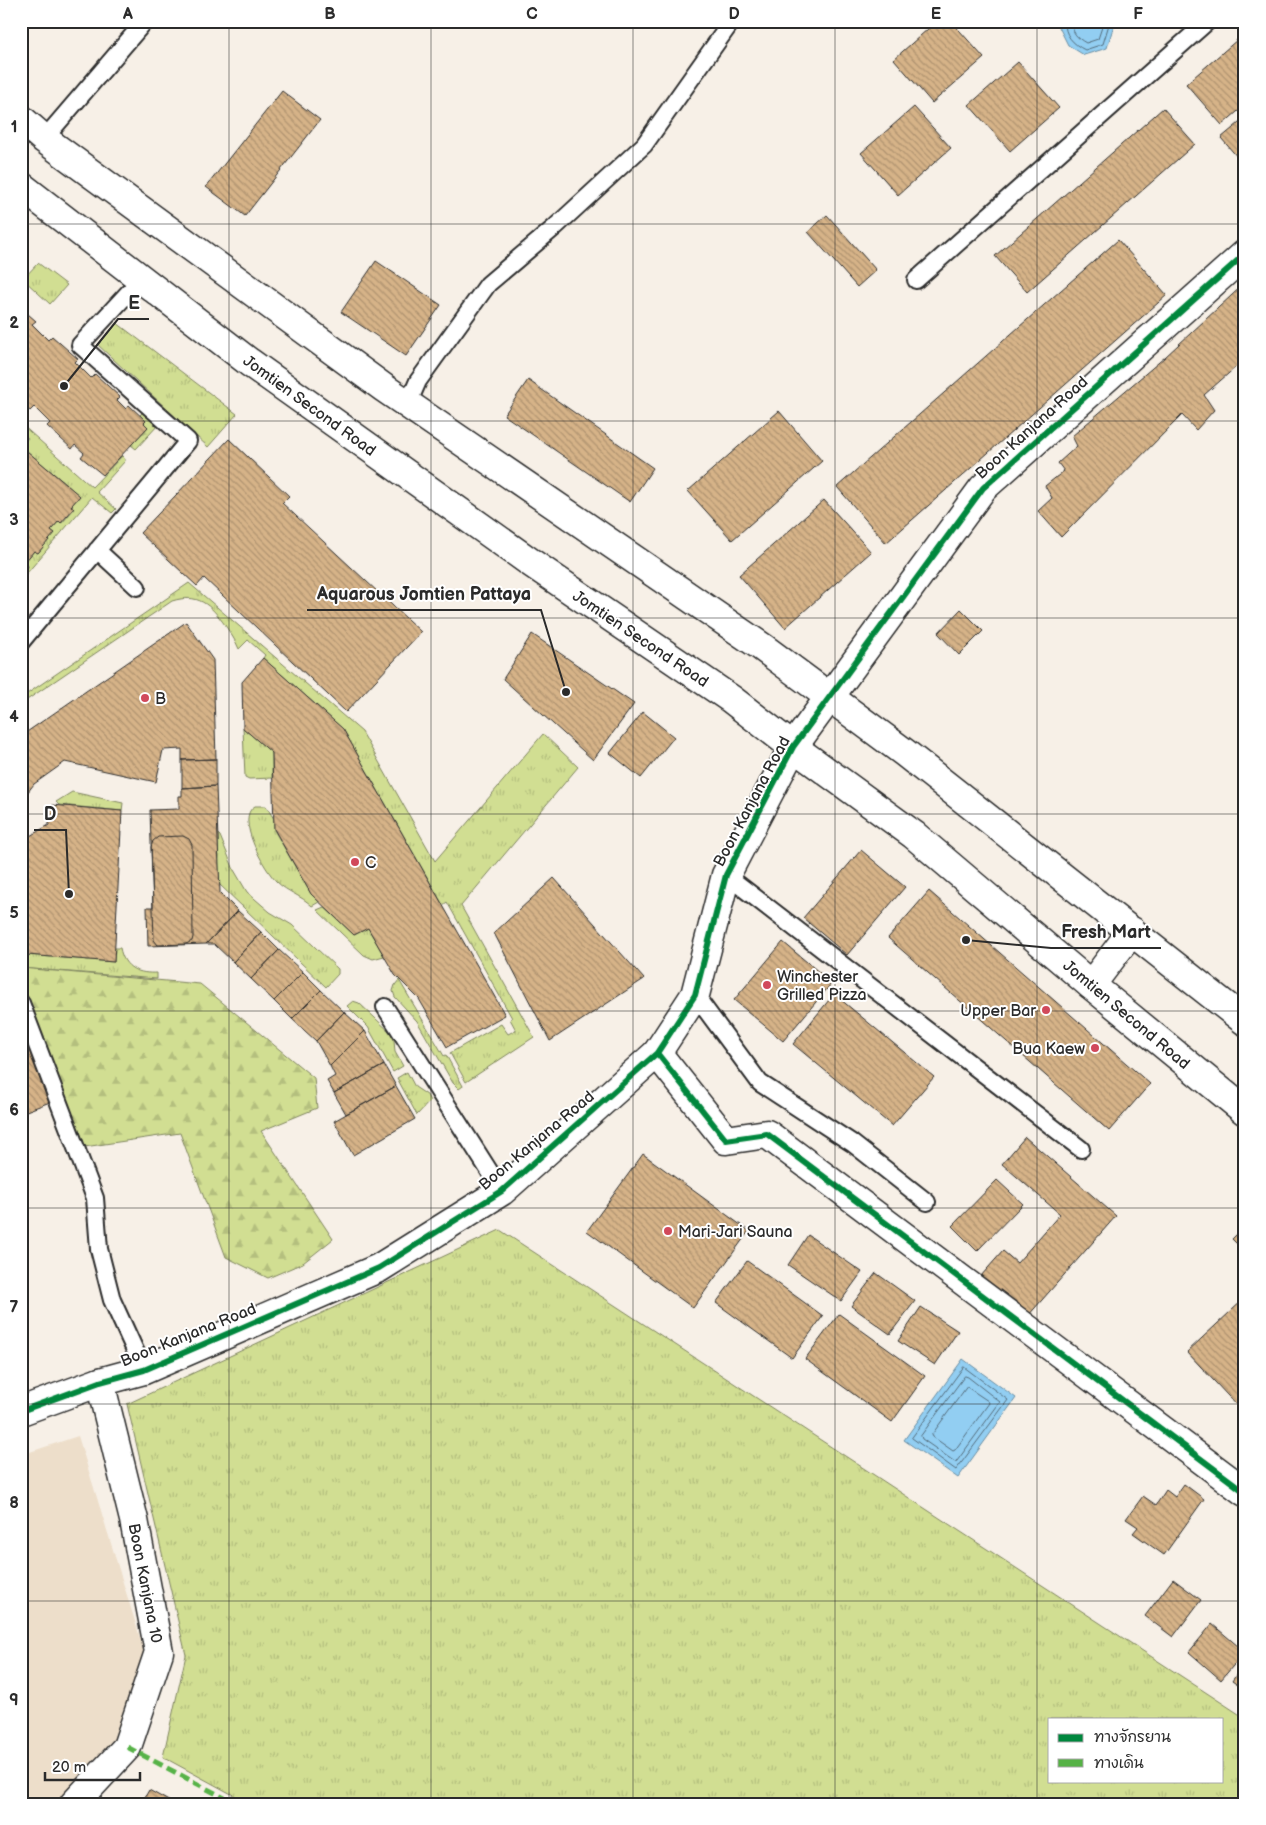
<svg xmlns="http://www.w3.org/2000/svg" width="1266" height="1825" font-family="'Balsamiq Sans','Playpen Sans Thai',sans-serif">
<defs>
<pattern id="grass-tufts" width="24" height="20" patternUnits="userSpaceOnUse" patternTransform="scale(1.25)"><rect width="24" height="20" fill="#d1de92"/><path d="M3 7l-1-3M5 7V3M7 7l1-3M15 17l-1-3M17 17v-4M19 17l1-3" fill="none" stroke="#b4bf7e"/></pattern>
<pattern id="forest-firs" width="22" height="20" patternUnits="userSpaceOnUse" patternTransform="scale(1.25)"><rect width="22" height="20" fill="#d1de92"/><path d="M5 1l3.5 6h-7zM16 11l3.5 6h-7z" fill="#b4bf7e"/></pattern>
<pattern id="building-back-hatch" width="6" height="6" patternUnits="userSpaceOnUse" patternTransform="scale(1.25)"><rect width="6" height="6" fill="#d6b388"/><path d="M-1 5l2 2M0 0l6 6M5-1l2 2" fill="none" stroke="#ae926f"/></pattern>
</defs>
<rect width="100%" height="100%" fill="#f7f0e7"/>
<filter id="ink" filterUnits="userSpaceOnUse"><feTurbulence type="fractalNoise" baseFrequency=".02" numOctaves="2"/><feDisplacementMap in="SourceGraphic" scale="10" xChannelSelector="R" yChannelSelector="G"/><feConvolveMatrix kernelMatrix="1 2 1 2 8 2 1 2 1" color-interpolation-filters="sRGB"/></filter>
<g filter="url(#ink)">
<path fill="#eddeca" d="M78,1436l67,218 -30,88 -62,62h-32v-349z"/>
<path fill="url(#grass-tufts)" stroke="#7e845e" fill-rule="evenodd" d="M38,263l29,22 -17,19 -27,-25z
M117,323l120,91 -29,33 -110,-102z
M21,424l71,63 30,-31 3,3v2l-28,31 19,17 -4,4 -20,-16 -71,83v-6l7,-8 -4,-3 10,-12 4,2 16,-20 -3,-3 8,-9 3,2 12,-14 -3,-3 9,-10 -59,-50 7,-8 -7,-7z
M189,583l173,149 73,129 108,-127 35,33 -117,139 73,131 -68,45 -16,-29 51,-29 7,10 8,-4 -6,-11 2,-1 -65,-116 -4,3 -100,-176 -80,-71 2,-3 -17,-15 -9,9c-3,-8 -9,-16 -14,-24 -15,-21 -27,-32 -53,-24l-151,103v-6z
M243,728l29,25v25l-23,1 -4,-2z
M72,792l51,11 -1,8 -63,-6 -3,-3z
M255,806h11l8,13v11l37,64 8,8 -7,4c-10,-10 -25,-14 -35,-24 -12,-11 -43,-65 -22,-76z
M218,834l2,2 14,34 13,22 23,20 22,13 46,44v5l-12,13 -107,-103z
M324,907l30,28 14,-7 16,28 -11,3 -9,-4 -47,-45z
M115,948h5c4,21 19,26 37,25v6l-136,-11v-16l6,3 87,7z
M399,980l45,76 2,-1 17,31 -4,3 -6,-6 -36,-62 -22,-24 -2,-6 2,-6z
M353,1001l6,2 32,30 3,7 1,12 8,14 -10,6 -25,-45 -21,-21z
M407,1072l8,15 12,8 3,6 -13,14 -20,-37z
M500,1230l745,488v86h-995l-87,-47 23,-102 -59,-251zM1050,1719h172v62h-172z"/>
<path fill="url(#forest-firs)" stroke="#7e845e" d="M144,411l15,13 -23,25 -5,-4 17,-18 -4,-4 2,-2 -6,-6z
M21,968l179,16 114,94 3,30 -56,23 72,108 -30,24 -35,15 -42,-21 -46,-124 -96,14 -63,-159z"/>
<path fill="#92cef2" stroke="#698da2" d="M1061,21h54l-8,27 -23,7 -16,-10 -9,-18z
M963,1359l53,39 -58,80 -54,-38z"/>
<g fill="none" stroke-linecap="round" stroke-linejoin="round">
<path stroke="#546c7b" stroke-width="1" d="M1065,21c-1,14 8,23 20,29l18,-6 7,-23
M1072,21c-1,11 5,17 14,22l12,-4 6,-18
M964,1367l44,33 -52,70 -44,-32z
M965,1376l3,1 32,25 -43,59 -2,1 -33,-23 -1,-3z
M967,1387l21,14 1,2 -34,47 -2,1 -20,-14 -1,-2z"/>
</g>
<path fill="url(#building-back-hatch)" stroke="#2b2b2b" d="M937,21h14l33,37 -52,45 -38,-44z
M1245,33v72l-23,20 -36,-41z
M1018,62l41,46 -49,43 -41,-46z
M282,91l38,29 -75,96 -39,-29z
M914,107l37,41 -53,47 -37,-42z
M1163,108l32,36 -168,148 -32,-36z
M1245,118v48l-24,-28z
M827,215l49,55 -19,17 -49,-55z
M1118,240l49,55 -281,248 -49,-56z
M376,261l65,44 -35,51 -65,-44z
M1245,283v76l-41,36 10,15 -18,20 -14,-15 -121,122 -23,-26 14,-13 -7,-12 19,-15 -6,-8 19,-17 -5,-10 93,-79z
M21,308l15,13 -4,3 16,16 4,-4 26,23 -3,3 16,16 4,-4 25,23 -3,3 9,9 3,-4 17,16 -2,2 4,4 -45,48 -22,-18 3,-4 -9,-8 -3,4 -25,-23 3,-3 -16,-16 -4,4 -9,-8z
M528,380l125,88 -23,34 -126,-87z
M779,411l43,50 -90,79 -44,-49z
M229,439l60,57 -7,7 139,129 -75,80 -142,-134 -7,8 -57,-53z
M21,446l59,50 -9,10 3,2 -13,15 -2,-2 -8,9 4,3 -17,20 -4,-2 -10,12 4,3 -7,8z
M824,500l47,52 -86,76 -46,-53z
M961,609l22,22 -24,24 -21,-22z
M186,622l27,38 3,99 -34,1v-11l-19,1 -7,32 -91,-20 -31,22 -13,17v-65z
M532,634l102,70 -41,56 -90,-81z
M263,658l80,71 162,286 -58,32 -28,-48 -24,-24 -27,-47 -14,7 -43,-41 -37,-65 -2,-76 -29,-25 -1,-46z
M643,712l31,25 -33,41 -31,-25z
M216,759v27l-34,2v-28z
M216,786l4,107 18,18 -32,33 -58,2 -1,-39h6l-3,-97 29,-1v-13h3v-8z
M52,805l70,6 -8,151 -87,-7 -6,-3v-111l28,-16 1,-16z
M183,836l6,3 3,6 1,92 -1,4 -6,3 -28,1 -4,-5 -3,-93 2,-6 5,-4z
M861,850l44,37 -58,68 -44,-37z
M554,878l90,101 -94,62 -56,-108z
M929,891l221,193 -41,47 -221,-193z
M238,911l23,21 -28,30 -19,-18h-8z
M261,932l18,18 -28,29 -18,-17z
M783,942l49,41 -49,58 -49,-41z
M279,950l24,22 -29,29 -23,-22z
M303,972l18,18 -29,29 -18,-18z
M321,990l23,22 -28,29 -24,-22z
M834,994l100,83 -42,49 -99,-82z
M344,1012l21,19 -35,35 -14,-25z
M21,1027l29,75 -29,11z
M365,1031l19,34 -50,28 -7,-12 8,-5 -5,-10z
M384,1065l12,21 -50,28 -12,-21z
M396,1086l19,33 -62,36 -19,-34z
M1025,1137l91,79 -89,101 -47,-40 23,-26 14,12 43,-49 -58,-50z
M643,1154l106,77 -56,77 -106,-77z
M997,1180l26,24 -46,47 -25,-25z
M1245,1226v26l-13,-13z
M808,1235l54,37 -21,29 -53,-36z
M747,1261l76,55 -31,42 -76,-55z
M876,1273l39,28 -25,33 -39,-28z
M1245,1298v111l-3,2 -55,-59z
M921,1307l37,24 -23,34 -37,-24z
M839,1314l86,62 -33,46 -87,-63z
M1184,1484l20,15 -40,56 -31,-22 5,-6 -12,-8 17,-23 13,9 10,-15 9,7z
M1173,1579l28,21 -28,37 -28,-21z
M1212,1624l33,28 -24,28 -32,-28z
M1245,1662v28l-13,-9z
M149,1790l25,14h-33z"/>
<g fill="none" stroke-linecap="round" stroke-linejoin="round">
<g stroke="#2b2b2b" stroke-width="20">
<path id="service" d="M44,139l101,-118
M916,280l292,-259
M408,404l10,-23 70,-97 67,-57 89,-82 88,-124
M97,550l40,37
M21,642l167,-201 -108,-96 61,-66
M726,875l355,274
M695,995l65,88 92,60 75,59
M21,1003l74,195 4,51 13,51 32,70
M385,1007l117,184"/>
</g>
<g stroke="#2b2b2b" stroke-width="31">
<path id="minor" d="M657,1053l69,87 41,-6 478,358
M74,1804l53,-57 32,-95 -25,-132 -34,-138"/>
</g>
<g stroke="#2b2b2b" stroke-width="31">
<path id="tertiary" d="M1091,985l41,-54
M21,1411l79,-29 44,-12 235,-102 123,-77 155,-138 38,-58 31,-120 67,-128 190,-259 262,-234"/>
</g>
<g stroke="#2b2b2b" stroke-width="31">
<path id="secondary" d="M21,119l23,20 340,249 378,259 143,106 340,268
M21,186l228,176 281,200 201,137 62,48 121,88 177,150 154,126"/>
</g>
<use href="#service" stroke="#fff" stroke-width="16"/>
<use href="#minor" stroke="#fff" stroke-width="28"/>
<use href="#tertiary" stroke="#fff" stroke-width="28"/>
<use href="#secondary" stroke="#fff" stroke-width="28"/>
<path stroke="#56b246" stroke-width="5" stroke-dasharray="10 5" stroke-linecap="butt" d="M127,1747l109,57"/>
<g stroke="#fff" stroke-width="9">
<path id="cycleway" d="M657,1053l69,87 41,-6 478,358
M21,1411l79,-29 44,-12 235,-102 123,-77 155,-138 38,-58 31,-120 67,-128 190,-259 262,-234"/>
</g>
<use href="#cycleway" stroke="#00873e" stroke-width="6"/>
</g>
</g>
<path fill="none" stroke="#2b2b2b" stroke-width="1" stroke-opacity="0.55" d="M229,21v1783M431,21v1783M633,21v1783M835,21v1783M1037,21v1783M21,224h1224M21,421h1224M21,618h1224M21,814h1224M21,1011h1224M21,1208h1224M21,1404h1224M21,1601h1224"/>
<g fill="#d1495b" stroke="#fff" stroke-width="2">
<circle cx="145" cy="698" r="5"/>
<circle cx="355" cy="862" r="5"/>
<circle cx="767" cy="985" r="5"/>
<circle cx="1046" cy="1010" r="5"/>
<circle cx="1095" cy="1048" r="5"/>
<circle cx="668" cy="1231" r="5"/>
</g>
<g text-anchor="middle" stroke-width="4" stroke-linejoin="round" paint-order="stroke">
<g font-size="16" fill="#2b2b2b" stroke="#fff">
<text transform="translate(310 405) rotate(36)" y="6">Jomtien Second Road</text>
<text transform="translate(1031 427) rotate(-42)" y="6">Boon Kanjana Road</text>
<text transform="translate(641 638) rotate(34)" y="6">Jomtien Second Road</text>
<text transform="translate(751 801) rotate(-62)" y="6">Boon Kanjana Road</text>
<text transform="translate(1127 1014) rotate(40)" y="6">Jomtien Second Road</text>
<text transform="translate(536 1140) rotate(-40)" y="6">Boon Kanjana Road</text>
<text transform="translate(188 1334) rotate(-22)" y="6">Boon Kanjana Road</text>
<text transform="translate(146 1583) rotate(79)" y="6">Boon Kanjana 10</text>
</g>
<g font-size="16" fill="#2b2b2b" stroke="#fff" text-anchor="start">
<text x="155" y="704">B</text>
<text x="365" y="868">C</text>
<text x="777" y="982">Winchester<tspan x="777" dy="18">Grilled Pizza</tspan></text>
<text x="1036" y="1016" text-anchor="end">Upper Bar</text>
<text x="1085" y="1054" text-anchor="end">Bua Kaew</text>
<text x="678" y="1237">Mari-Jari Sauna</text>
</g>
</g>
<path fill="none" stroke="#2b2b2b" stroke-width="2" d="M64 386L118 319H149M566 692L541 610H307M69 894L66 830H34M966 940L1051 948H1161"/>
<g fill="#2b2b2b" stroke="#fff" stroke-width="2">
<circle cx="64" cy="386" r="5"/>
<circle cx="566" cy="692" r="5"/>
<circle cx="69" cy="894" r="5"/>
<circle cx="966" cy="940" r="5"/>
</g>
<g font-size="18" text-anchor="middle" font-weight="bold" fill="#2b2b2b" stroke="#fff" stroke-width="4" stroke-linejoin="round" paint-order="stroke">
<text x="134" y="309">E</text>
<text x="424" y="600">Aquarous Jomtien Pattaya</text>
<text x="50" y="820">D</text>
<text x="1106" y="938">Fresh Mart</text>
</g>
<rect width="1266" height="1825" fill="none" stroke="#fff" stroke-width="55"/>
<rect x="1048" y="1718" width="175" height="65" fill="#ffffff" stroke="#aaaaaa"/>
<rect x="1058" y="1734" width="25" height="8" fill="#00873e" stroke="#aaaaaa"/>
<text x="1094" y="1742" font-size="15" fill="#2b2b2b">ทางจักรยาน</text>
<rect x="1058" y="1759" width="25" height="8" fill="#56b246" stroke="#aaaaaa"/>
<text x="1094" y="1768" font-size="15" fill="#2b2b2b">ทางเดิน</text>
<path d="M45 1772v8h95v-8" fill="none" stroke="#2b2b2b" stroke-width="2.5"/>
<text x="52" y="1772" font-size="15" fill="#2b2b2b" stroke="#ffffff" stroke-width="4" paint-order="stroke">20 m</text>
<rect x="28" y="28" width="1210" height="1770" fill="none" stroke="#2b2b2b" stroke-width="2"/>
<g font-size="16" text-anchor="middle" font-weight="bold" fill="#2b2b2b">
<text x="128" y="19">A</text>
<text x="330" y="19">B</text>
<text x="532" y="19">C</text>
<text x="734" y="19">D</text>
<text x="936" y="19">E</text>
<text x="1138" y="19">F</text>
<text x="14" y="132">1</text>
<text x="14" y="328">2</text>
<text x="14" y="525">3</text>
<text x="14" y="722">4</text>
<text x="14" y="918">5</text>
<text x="14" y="1115">6</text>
<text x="14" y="1312">7</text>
<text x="14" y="1508">8</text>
<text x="14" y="1705">9</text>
</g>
</svg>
